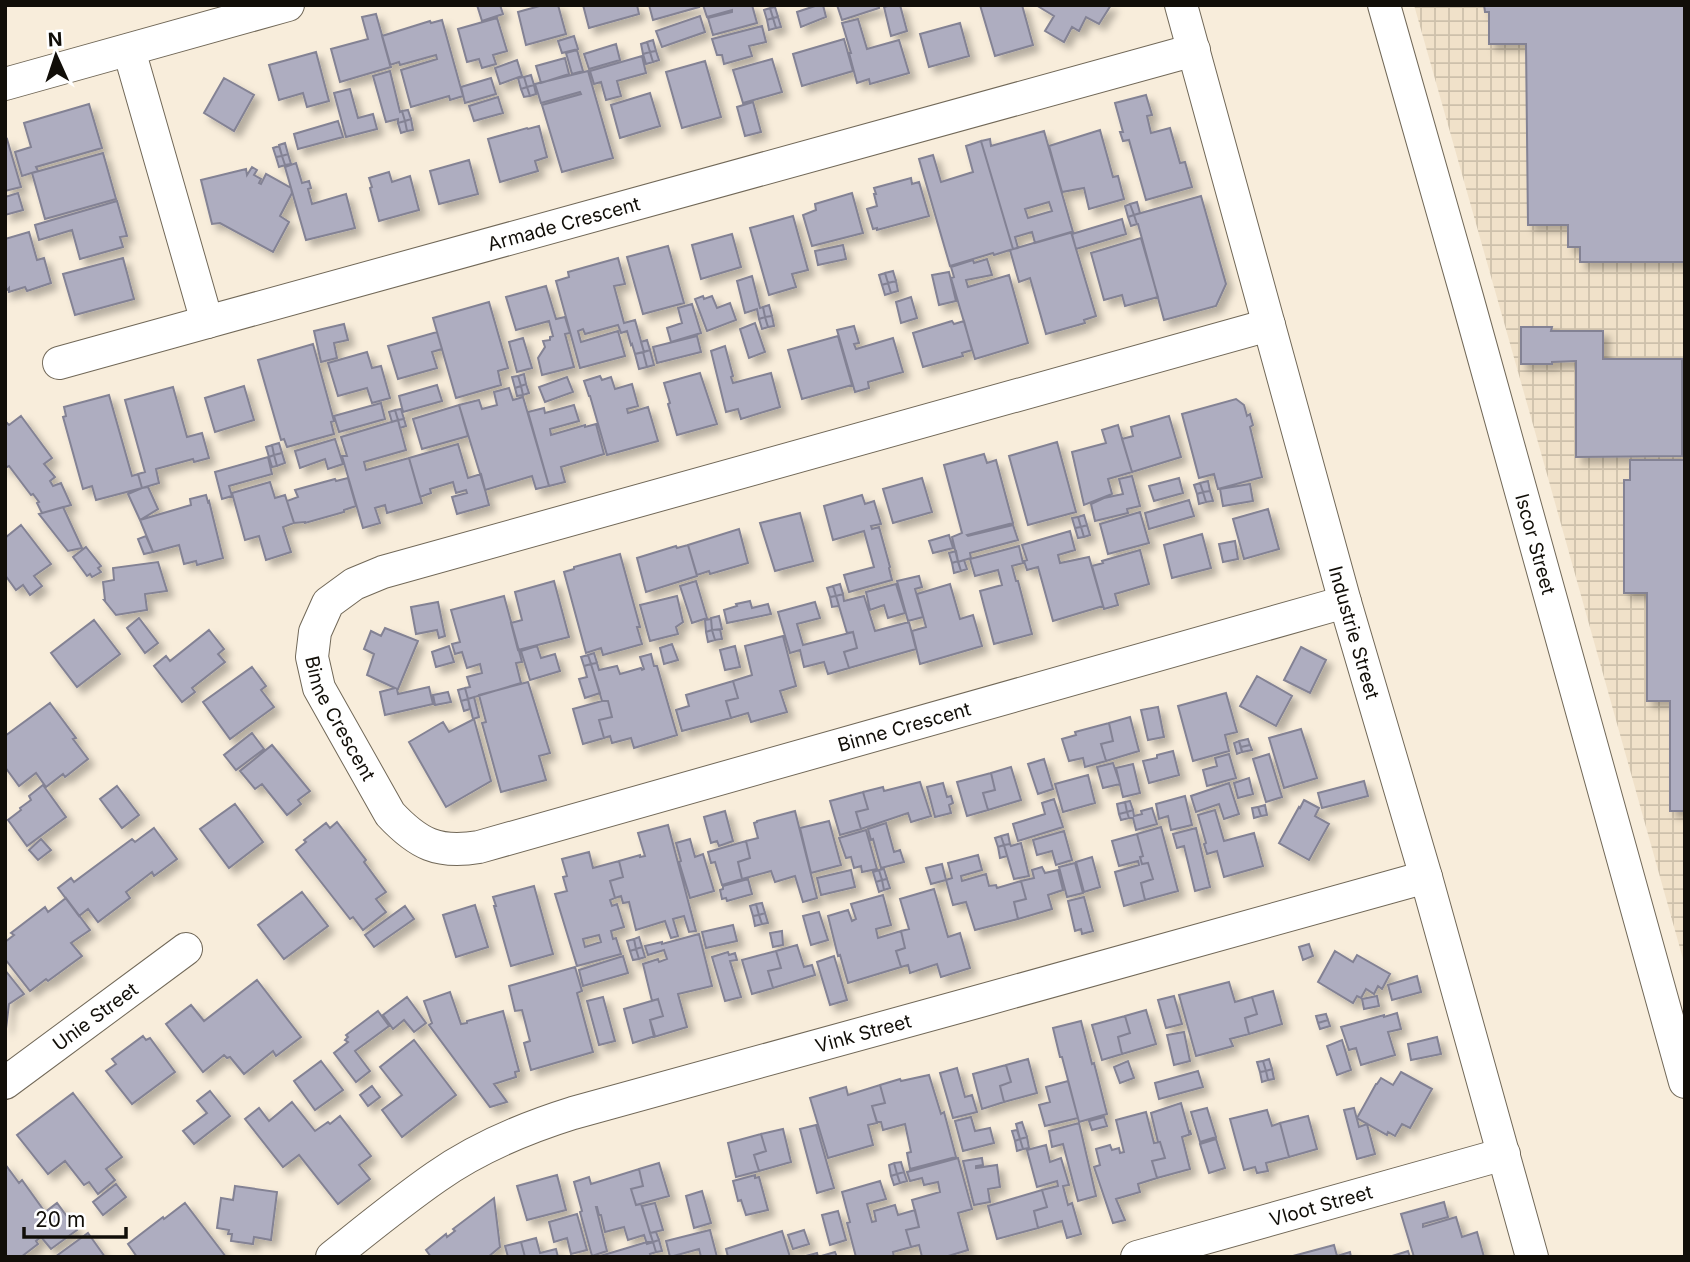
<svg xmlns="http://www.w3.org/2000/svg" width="1690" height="1262" font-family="Inter,sans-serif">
<defs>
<pattern id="industrial-grid" width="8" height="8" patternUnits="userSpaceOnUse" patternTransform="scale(1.75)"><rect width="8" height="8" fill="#f0e1c9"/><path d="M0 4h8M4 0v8" fill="none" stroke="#cdc0ab"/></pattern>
<filter id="shadow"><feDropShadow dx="6" dy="6" stdDeviation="3.5" flood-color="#0004"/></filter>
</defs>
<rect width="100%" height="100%" fill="#f8eddb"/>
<path fill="url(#industrial-grid)" d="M1414,5h271v961l-142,-506z"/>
<path fill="#aeadc0" stroke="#838294" stroke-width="2" fill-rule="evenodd" filter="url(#shadow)" d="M477,5h23l3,9 -21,7z
M543,5h15l8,29 -40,11 -8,-33z
M583,5h54l2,9 -50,14z
M649,5h49l1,2 -46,13z
M703,5h49l5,18 -44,12 -5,-17 24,-6v-2l-25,7z
M818,5h5l3,12 -25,10 -4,-15z
M837,5h42v3l-37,12z
M891,5h9l7,26 -16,5 -7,-29z
M980,5h42l11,40 -38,11z
M1036,5h75l-12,19 -13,-7 -7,14 -7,-4 -8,15 -19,-11 9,-15z
M1484,5h201v257h-105v-15h-12v-22h-40l-2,-181h-37v-32h-4z
M775,7l3,10 -5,1 -3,-10z
M770,8l3,10 -6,2 -3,-10z
M376,14l15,53 -51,15 -9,-33 37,-10 -6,-22z
M700,16l5,16 -43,15 -6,-16z
M778,17l3,10 -5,1 -3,-10z
M497,18l10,33 -14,4 3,9 -14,4 -3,-9 -12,3 -9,-33z
M773,18l3,10 -7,2 -2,-10z
M858,19l9,30 32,-9 10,33 -39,11 -1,-5 -12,4 -8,-30h2l-9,-30z
M442,20l21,76 -13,4 -1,-4 -38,11 -10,-37 36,-11 -1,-4 -36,10 -1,-3 -9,3 -8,-29 48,-15 1,2z
M960,23l9,33 -40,11 -9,-33z
M762,26l4,16 -17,4 3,10 -28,8 -2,-9h-5l-5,-16z
M574,36l4,13 -16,4 -4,-12z
M844,39l9,32 -51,15 -9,-32z
M653,40l3,11 -6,1 -3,-10z
M647,42l3,10 -7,2 -2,-10z
M616,44l4,16 -31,9 -5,-15z
M577,50l6,21 -11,3 -6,-21z
M656,51l3,9 -6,2 -3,-10z
M316,52l13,49 -22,6 -4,-14 -24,7 -10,-35z
M650,52l3,10 -7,2 -3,-10z
M642,56l4,17 -29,8 4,15 -15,4 -5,-18 -7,2 -4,-13z
M565,58l4,16 -28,9 -5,-17z
M772,59l10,33 -39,11 -10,-33z
M517,60l5,16 -22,8 -5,-16z
M705,61l16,56 -39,11 -16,-56z
M390,71l10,41 2,-1 3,10 -7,2v-4l-12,3 -13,-46z
M588,71l25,87 -51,14 -20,-67 39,-11 -1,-2 -39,11 -6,-19z
M531,75l3,10 -7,2 -3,-10z
M524,77l3,10 -6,2 -3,-11z
M224,78l30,17 -20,36 -30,-18z
M491,78l5,16 -31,9 -4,-16z
M534,85l2,9 -6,2 -3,-9z
M527,87l3,9 -6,1 -3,-8z
M350,89l8,29 15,-4 4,15 -31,8 -12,-44z
M650,93l10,33 -40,12 -9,-33z
M1146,95l6,20 -5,1 4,17 19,-5 10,35 5,-1 7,25 -46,13 -17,-60 -6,1 -3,-9h3l-8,-29z
M498,97l5,16 -29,8 -5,-15z
M753,102l8,30 -16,4 -8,-29z
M89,104l13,44 -66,19 2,4 -16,5 -7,-24 16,-5 -7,-24z
M408,110l3,9 -6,2 -3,-10z
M411,119l2,11 -6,1 -2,-10z
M338,121l5,16 -45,12 -4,-15z
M405,121l2,10 -6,2 -3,-10z
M539,126l8,31 -12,4 3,10 -38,11 -12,-43 39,-11 1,1z
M1100,130l13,47 5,-1 6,23 -35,10 -5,-21 -22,4 -13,-46z
M1044,131l29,101 -38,11 -3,-11 -17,5 3,11 -5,1 -32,-108 9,-2 1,7zM1049,202l3,9 -24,7 -3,-9z
M7,139l14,48 -16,4v-51z
M981,141l32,108 -19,6 -1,-2 -43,13 -31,-107 14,-4 8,27 32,-10 -7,-26z
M285,143l3,11 -6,2 -3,-11z
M279,146l3,10 -6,1 -3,-9z
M103,153l13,46 -71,20 -13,-46z
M288,154l3,10 -6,1 -3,-9z
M282,156l3,9 -6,2 -3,-10z
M469,160l9,34 -39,10 -9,-33z
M296,163l6,20 7,-2 2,7 -3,1 4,15 34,-10 9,34 -49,12 -21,-73z
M252,167l5,3 -3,5 7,4 -2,4 2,1 5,-10 25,14 1,5 -12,23 9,6 -16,30 -53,-29 -8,1 -11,-44 45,-11 1,6z
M389,172l3,10 18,-6 9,34 -40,11 -9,-33 2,-1 -3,-9z
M911,178l1,6 7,-2 10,34 -52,14v-2l-4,1 -6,-20 10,-3 -3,-12h2l-2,-6z
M18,193l5,17 -18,5v-18z
M852,193l11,40 -51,13 -9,-31 13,-5 -1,-6z
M1201,196l25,88 -10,22 -52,14 -26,-96h-1l-3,-9z
M117,201l10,35 -7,1 3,10 -43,12 -8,-29 -33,10 -4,-15z
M1137,202l3,11 -6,2 -4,-11z
M1130,204l4,11 -6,2 -3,-11z
M1134,215l3,9 -6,2 -3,-9z
M793,216l15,54 -16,4 4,13 -27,8 -19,-67z
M1122,219l4,15 -50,15 -4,-15z
M29,232l8,28 7,-2 7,25 -24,8 -2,-4 -16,5v-4l-4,4v-53z
M1071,232l25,84 -12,4 1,3 -39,11 -16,-56 -11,4 -9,-32z
M732,234l9,33 -40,12 -9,-34z
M1141,238l17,59 -33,9 -3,-11 -18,5 -13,-47z
M843,245l3,14 -28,6 -3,-14z
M668,246l16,57 -41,11 -16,-57z
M123,258l11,41 -59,16 -12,-41z
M618,258l7,26 -11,2 10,37 11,-3 9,32 -9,2 -3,-10 -1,1 -4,-14 -6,2 -3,-8 -33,9 -2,-5 -5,2 3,11 37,-11 7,25 -45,12 -24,-87 13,-4 -1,-5z
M987,259l5,16 -26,5 2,7 41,-12 19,68 -53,16 -24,-81 3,-1 -3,-10 22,-7 1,3z
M893,271l3,10 -8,2 -3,-10z
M949,272l7,29 -17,4 -7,-30z
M885,273l3,10 -6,2 -3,-10z
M752,276l8,32 3,-1 2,10 -6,2 -2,-10 -12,4 -8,-32z
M896,281l2,10 -7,2 -3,-10z
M888,283l3,10 -6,2 -3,-10z
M546,286l10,33 9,-2 5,16 -5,1 9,33 -32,8 -4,-17 7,-11 -2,-6 7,-1v-3l3,-1 -4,-15 -33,9 -10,-33z
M703,296l1,3 8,-3 5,12 13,-5 6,17 -29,11 -12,-32z
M911,297l6,21 -16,5 -5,-21z
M489,302l19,66 -10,3 3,14 -45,13 -23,-80z
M692,304l9,29 -30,9 -4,-14 15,-5 -4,-15z
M769,305l3,11 -7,1 -2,-10z
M772,316l2,10 -6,1 -3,-10z
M765,317l3,10 -6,2 -3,-10z
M952,321l2,3 10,-3 8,29 -10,3 1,3 -40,11 -10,-34z
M755,323l10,29 -16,6 -9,-29z
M344,324l4,16 -14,3 3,15 -16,4 -7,-31z
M854,326l5,17 -5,1 2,5 37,-11 10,34 -35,10 1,6 -14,4 -18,-62z
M1521,327h31l-1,4h52v28h79v97l-106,1v-96l-24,1v2h-31z
M437,332l5,17 -10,3 5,16 -39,11 -10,-33z
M697,336l4,16 -44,11 -4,-16z
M838,336l14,49 -50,14 -14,-49z
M523,338l9,30 -15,4 -8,-30z
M647,340l3,10 -6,2 -3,-10z
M313,344l21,77 -3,1 3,12 -47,13 -3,-8 -3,1 -23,-80z
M725,346l8,30 -2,1 2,6 38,-10 9,34 -39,12 -3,-10 -12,3 -15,-61z
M650,350l4,15 -7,2 -4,-15z
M367,352l5,16 9,-2 9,32 -18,5 -5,-15 -29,8 -10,-33z
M643,352l4,15 -8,2 -4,-15z
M700,373l17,51 -40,11 -9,-31 2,-1 -6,-20z
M524,374l2,10 -5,2 -3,-10z
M518,376l3,10 -6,2 -3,-11z
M600,376l2,4 9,-3 4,12 17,-5 6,22 -11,3 1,4 20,-6 10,34 -51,14 -17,-59h-1l-5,-15z
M567,377l6,15 -28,10 -6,-15z
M526,384l3,9 -6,2 -2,-9z
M437,385l5,16 -39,11 -4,-16z
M244,386l10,34 -39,12 -10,-34z
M521,386l2,9 -6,1 -2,-8z
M173,387l14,50 15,-4 7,25 -15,4 -1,-3 -37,10 3,14 -17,5 -4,-14 7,-2 -20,-72z
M509,388l4,12 10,-3 26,89 -13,3 -4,-13 -47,14 -26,-85 20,-5 3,9 15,-4 -3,-13z
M109,395l23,81 6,-2 4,14 -46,12 -4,-14 -9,3 -20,-72 3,-1 -2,-9z
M1236,399l8,6 3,11 3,-2 3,11 -3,2 12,50 -44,12 -4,-15 -15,4 -17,-64z
M381,403l4,16 -46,13 -5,-16z
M459,405l9,31 -46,13 -9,-30z
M574,405l5,16 -29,8 1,6 34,-10v2l11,-3 8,30 -43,13 4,15 -16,4 -21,-74 16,-4 1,5z
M401,409l3,10 -6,1 -3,-10z
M395,410l3,10 -6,2 -3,-10z
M21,416l31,42 -8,6 11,13 -5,4 3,5 8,-3 10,22 -29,8 -5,-10 2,-1 -6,-8 -2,1 -22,-29 -4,2v-47l4,4z
M1169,416l12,41 -49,15 -10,-33 11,-3 -2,-9z
M404,419l2,7 -6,2 -2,-8z
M398,420l8,30 -42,12 2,8 43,-12 13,45 -35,10 -2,-8 -10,3 5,15 -17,5 -21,-72h5l-6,-19z
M1118,425l14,47 -24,7 4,15 -28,11 -12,-53 34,-9 -4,-13z
M335,439l8,25 -15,5 -3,-10 -25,9 -5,-17z
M1057,442l19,70 -48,13 -19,-69z
M279,443l3,10 -8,2 -2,-10z
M458,444l10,34 13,-4 8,31 -32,9 -5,-17 15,-4 -1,-3 -10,3 -3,-11 -23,7 1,4 -11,4 -11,-39z
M272,445l2,10 -5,2 -3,-10z
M282,453l3,10 -8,3 -3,-11z
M984,454l3,9 9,-3 17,63 -46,12 1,1 45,-11 5,15 -48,13 1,5 -13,4 -6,-25 10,-4 -18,-68z
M274,455l3,11 -5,1 -3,-10z
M268,457l4,17 -43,12 3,10 -10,3 -7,-27z
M1630,460h55v351h-15v-110h-23v-108h-23v-113h6z
M1132,476l8,30 -13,3 1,4 -33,8 -4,-17 13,-6 19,-4 -4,-15z
M348,478l8,28 -12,4v2l-39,11v-1l-11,1 -7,-22 11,-4 -3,-7 40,-11 1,2z
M922,478l10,34 -39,11 -10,-34z
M1179,478l4,15 -29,8 -5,-15z
M1208,481l2,10 -7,1 -3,-9z
M270,482l5,16 10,-3 9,28 -11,4 8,25 -25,8 -7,-24 -14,4 -13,-47z
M1200,483l3,9 -6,2 -3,-9z
M1250,484l3,17 -30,5 -3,-17z
M148,487l10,22 -18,11 -12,-26 14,-6z
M1210,491l3,10 -7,1 -3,-10z
M1203,492l3,10 -7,2 -2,-10z
M206,495l2,7 1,-1 14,57 -26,7 -1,-4 -12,3 -5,-19 -26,7 -13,-32 51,-15 -1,-6z
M862,495l3,9 9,-3 7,23 -10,2 1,3 7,-2 11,40 -1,1 3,12 -43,12 -5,-17 30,-8 -10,-36 -31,9 -9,-34z
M1189,500l5,16 -45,13 -4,-16z
M63,507l19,41 -14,3 -29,-37z
M1268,509l11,40 -35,10 -11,-40z
M1140,512l9,31 -41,11 -8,-30z
M800,513l13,48 -38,10 -15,-48z
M1084,515l3,10 -6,2 -3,-10z
M1078,517l3,10 -6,1 -3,-10z
M21,525l30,39 -17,12 8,10 -12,9 -7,-10 -7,5 -11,-15v-37z
M1087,525l3,10 -6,2 -3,-10z
M1081,527l3,10 -6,1 -3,-10z
M739,529l9,34 -38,11 -1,-3 -12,4 -9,-30z
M1070,531l5,19 -17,5 2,8 29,-6 14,49 -50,15 -15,-54 -11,3 -3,-9 3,-1 -5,-15z
M1202,534l9,34 -39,10 -8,-33z
M949,535l4,13 -20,5 -4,-12z
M146,536l7,16 -9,2 -6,-15z
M1235,541l3,18 -15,3 -4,-18z
M688,545l9,31 -51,16 -9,-34 39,-12 1,2z
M1019,546l4,17 -11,3 4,15h2l14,53 -38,10 -14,-53 22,-6 -4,-15 -23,6 -5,-17z
M86,547l15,19 -3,2 3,4 -9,5 -2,-3 -3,2 -14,-19z
M1140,550l9,34 -34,10 3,11 -14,4 -12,-43 11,-3 -1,-2z
M956,551l2,10 -6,2 -3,-10z
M620,554l20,73h-3l5,17 -39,11 -2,-7 -15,5 -22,-81 10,-3v-2z
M964,560l3,9 -6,2 -3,-9z
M958,561l3,10 -7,2 -2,-10z
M158,562l9,29 -22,3 2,16 -31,5 -12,-15h1l-2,-18 11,-2 -1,-12z
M919,576l3,11 -7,2 8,28 -15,4 -11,-40z
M554,581l15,56 -51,13 -7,-27 11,-3 -7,-28z
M696,581l11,37 -15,5 -12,-37z
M840,584l3,10 -7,2 -3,-10z
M896,584l9,29 -17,5 -4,-13 -14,5 -4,-18z
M950,584l10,35 13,-4 9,31 -62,18 -8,-33 14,-4 -9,-33z
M833,586l3,10 -6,1 -3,-9z
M843,594l1,7 20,-5 11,35 34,-9 7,27 -67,19 -5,-16 13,-4 -4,-16 -6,1 -11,-37z
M504,596l18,66 -6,1 5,20 -53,16 -3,-11 5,-1 -3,-10 15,-4 -2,-9 -13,4 -5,-16 -7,2 -3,-10 8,-2 -9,-32z
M677,596l6,26 -7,5 2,7 -28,7 -10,-36z
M836,596l3,10 -7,1 -2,-10z
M750,601l2,7 16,-4 3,10 -44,9 -3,-13 13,-4 -1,-2z
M438,602l7,34 -6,2 -2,-8 -21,4 -5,-27z
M815,602l5,16 -23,6 6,21 50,-13 4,16 -13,4 5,16 -21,6 -4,-12 -20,5 -4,-17 -10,3 -12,-41z
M719,616l3,13 -10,1 -1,-12z
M139,618l19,25 -13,10 -18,-25z
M711,619l1,11 -6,2 -1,-12z
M94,620l26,34 -43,33 -26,-34z
M385,628l33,13 -20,48h-1l1,5 31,-7 4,17 -48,11 -5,-23 15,-4 -28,-13 7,-21 -10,-5 7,-18 10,5z
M720,629l2,10 -7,1 -3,-10z
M209,630l15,19 -6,5 7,8 -33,26 3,4 -13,10 -28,-36 12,-10 4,5z
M712,630l3,10 -7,2 -2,-10z
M783,636l13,50 -16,5 7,21 -36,10 -3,-9 -17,5 -5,-17 12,-3 -5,-17 19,-6 -7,-29z
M672,644l6,16 -14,4 -4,-16z
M449,646l5,16 -18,5 -4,-15z
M537,646l4,12 14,-4 5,17 -30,9 -9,-29z
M735,646l5,21 -15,3 -5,-20z
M1301,647l25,13 -16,33 -26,-13z
M594,653l3,10 -6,1 -3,-9z
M651,654l3,12h3l20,69 -43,13 -3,-10 -19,5 -2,-7 -6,2 -5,-18 13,-3 -4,-16h-6l-11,-37 6,-1 2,7 18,-4 3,8 21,-6 1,2 2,-1 -4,-12z
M588,655l3,9 -7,2 -3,-9z
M591,664l9,29 -15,5 -6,-19 8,-2 -3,-11z
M252,667l14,19 -5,4 13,17 -44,32 -27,-37z
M1257,676l35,20 -16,30 -36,-20z
M733,681l5,17 -12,3 5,17 -49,13 -6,-21 13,-4 -3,-11z
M528,682l22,71 -11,3 7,24 -45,12 -19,-69 4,-1 -7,-27z
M465,688l3,11 -7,2 -3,-11z
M448,692l3,10 -16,3 -2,-10z
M1226,693l11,39 -12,3 4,16 -36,10 -15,-55z
M474,697l5,20 -6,2 -5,-20z
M468,699l2,10 -6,2 -3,-10z
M602,701h6l4,16 -13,3 5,18 -21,6 -10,-35z
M50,703l26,35 -3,1 15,20 -23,18 -2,-3 -17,13 -10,-14 -17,13 -14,-19v-31z
M1158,707l6,30 -16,3 -7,-30z
M1130,717l9,34 -33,10 -5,-17 12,-3 -4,-18z
M474,719l17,62 -45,26 -37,-65 34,-20 6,10z
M1109,723l4,18 -12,3 5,17 -21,6 -2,-9 -14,3 -7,-22 14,-4 -1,-3z
M1301,729l16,49 -33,10 -15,-50z
M252,733l12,16 -28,21 -12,-15z
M1248,739l2,6 -9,2 -2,-6z
M1239,741l3,11 -5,2 -3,-11z
M272,745l38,46 -12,9 3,4 -14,11 -25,-31 -7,5 -15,-18z
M1250,745l2,5 -10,2 -1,-5z
M1173,751l6,24 -30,8 -6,-22 14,-3v-3z
M1229,754l7,24 -29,8 -4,-16 14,-4 -2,-8z
M1269,754l13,43 -16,5 -13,-43z
M1044,759l9,30 -15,5 -10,-30z
M1113,763l7,21 -17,4 -6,-21z
M1133,764l7,29 -17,4 -7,-29z
M1011,767l10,33 -33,10 -5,-17 12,-3 -4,-17z
M991,773l4,17 -12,3 5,17 -21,6 -10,-34z
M1088,775l7,28 -32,9 -8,-28z
M1249,778l4,16 -15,4 -4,-15z
M1364,781l4,15 -46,12 -4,-15z
M920,782l11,34 -20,6 -3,-9 -47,16 -5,-17 12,-3 -5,-17 20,-5 1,4z
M943,783l4,14 4,-1 2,7 -4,2 2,8 -16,4 -8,-30z
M1229,783l10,31 -15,5 -5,-15 -23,8 -5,-16z
M43,785l23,32 -39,29 -19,-26 13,-10 -1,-2 11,-8 -2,-4z
M117,786l22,29 -17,13 -22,-29z
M863,792l5,17 -12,3 5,17 -21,6 -10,-34z
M1185,796l7,29 -21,5 -3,-14 -9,3 -3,-15z
M1054,799l9,28 -45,14 -5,-17 32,-10 -3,-11z
M1304,800l15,8 -4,8 14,8 -20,36 -30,-17 20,-36 1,1z
M1130,801l3,9 -6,2 -2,-10z
M1125,802l2,10 -8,2 -2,-10z
M235,804l28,38 -34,26 -29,-39z
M1265,805l2,10 -6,1 -3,-9z
M1258,807l3,9 -7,2 -2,-10z
M1152,808l5,16 -21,6 -3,-12h-4l-2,-6 6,-2 1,6 8,-2 -1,-3z
M1215,810l9,31 30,-8 9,33 -39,11 -7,-26 -10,3 -3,-10 2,-1 -8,-28z
M725,811l8,30 -14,5 -2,-5 -6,2 -7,-26z
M795,811l22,87 -14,4 -8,-26 -20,6 -4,-11 -29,8 -4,-17 12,-4 -4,-17 12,-3 -4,-15 3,-1v-1z
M1127,812l2,6 -8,2 -2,-6z
M829,821l12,44 -30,8 -11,-45z
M337,822l29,38 -2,2 22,30 -10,7 10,13 -23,18 -10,-13 -3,2 -54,-69 10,-8 -2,-2 22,-17 4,5z
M886,823l8,29 6,-2 4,12 -23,6 -8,-29 -2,1 -3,-11z
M668,825l28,106 -7,1 -5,-16 -11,3 5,17 -7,2 -6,-17 -29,9 -7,-28 -6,1 -2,-7 -6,2 -5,-17 13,-4 -4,-16 21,-6v2l5,-1 -7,-23z
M1161,827l17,64 -33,9 -4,-17 12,-4 -5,-16 -6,1 -2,-7 3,-1 -6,-22z
M154,828l23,31 -23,17 -2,-4 -26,20 4,6 -32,24 -10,-13 -9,7 -21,-28 13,-10 3,4 58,-43 3,3z
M1196,828l14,59 -15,4 -11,-45 -7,2 -4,-14z
M866,830l11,39 -15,3 -1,-6 -7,2 -3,-11 -5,1 -7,-20z
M1064,831l8,29 -16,5 -4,-14 -15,4 -4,-15z
M1008,834l2,10 -6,1 -3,-9z
M1137,834l6,22 -3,1 2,7 6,-1 5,16 -12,4 4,17 -21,6 -9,-34 24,-7 -1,-4 -19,5 -7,-25z
M1001,836l3,9 -6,2 -3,-9z
M41,839l10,11 -13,10 -9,-10z
M690,839l5,18 8,-3 11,37 -24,7 -11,-36 2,-1 -5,-18z
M746,841l4,17 -12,4 4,17 -20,6 -7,-23 -4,1 -3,-11z
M1021,843l8,33 -15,3 -10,-34 6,-1 1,2z
M1004,845l3,11 -7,2 -2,-11z
M589,852l4,16 26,-7 4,16 -13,4 5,17 -5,2 2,6 5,-2 7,23 -13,4 2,8 3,-1 5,16 -44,12 -22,-72 12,-3 -4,-14 4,-1 -5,-17zM599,935l2,7 -16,5 -2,-8z
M978,855l4,15 -21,6 1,5 24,-7 3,12 7,-1 1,3 24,-7 5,18 -12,3 4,17 -43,11 -9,-28 -13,3 -7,-25 6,-2 -4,-15z
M1092,857l8,30 -16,5 -8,-30z
M1075,863l8,30 -16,4 -8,-30z
M942,864l4,16 -15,4 -5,-16z
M1042,867l3,6 13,-3 5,20 -15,5 4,14 -34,10 -4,-17 12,-3 -5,-18 13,-3 -2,-8z
M884,869l3,10 -5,1 -3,-10z
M851,870l4,17 -34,8 -4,-17z
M879,870l3,10 -6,2 -3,-10z
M748,879l4,15 -25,7 -1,-3 -4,1 -2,-9 3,-1v-3z
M887,879l3,9 -6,2 -2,-10z
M882,880l2,10 -5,2 -3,-10z
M534,886l19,68 -42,12 -17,-60h2l-3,-9z
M934,889l14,48 12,-4 10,35 -29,9 -4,-13 -27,9 -2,-8 -7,2 -5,-16 9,-3 -4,-17 8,-2 -9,-30z
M302,892l26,34 -44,33 -26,-34z
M883,895l8,30 -15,4 2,9 23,-7 4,17 -9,3 5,16 -53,16 -8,-28 -2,1 -10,-40 20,-6 4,11 4,-2 -5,-15z
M1084,897l9,34 -11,3 -1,-5 -6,2 -7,-30z
M66,898l24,32 -19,13 11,13 -34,25 -2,-2 -16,12 -25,-32v-17l9,-7 -3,-2 34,-26 3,5z
M762,903l3,10 -6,2 -3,-11z
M756,904l3,11 -6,1 -3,-10z
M475,905l13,42 -32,10 -13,-42z
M405,906l9,13 -40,28 -9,-12z
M819,912l9,28 -17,5 -8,-29z
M765,913l3,10 -6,1 -3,-9z
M759,915l3,9 -7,2 -2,-10z
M733,925l4,16 -31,7 -4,-16z
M782,931l1,14 -10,2 -3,-14z
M699,934l13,52 -34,8 9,33 -33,10 -4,-17 13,-4 -5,-17 -6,2 -9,-37 15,-5 1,3 8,-3 -3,-9 -16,5 -3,-9 17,-4v2z
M639,937l3,10 -6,2 -2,-10z
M634,939l2,10 -6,2 -3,-10z
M1309,944l4,12 -10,4 -4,-13z
M797,945l7,22 8,-2 3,10 -42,13 -5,-17 13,-3 -5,-17z
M642,947l3,10 -6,2 -3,-10z
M636,949l3,10 -6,1 -3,-9z
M776,951l5,17 -13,3 5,17 -21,6 -10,-34z
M1335,951l18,11 4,-7 33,19 -8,15 -4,-3 -4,8 -8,-5 -5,9 -4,-2 -4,7 -35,-21z
M728,952l1,3 6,-2 2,7 -7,1 11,36 -16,4 -13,-44z
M623,956l5,17 -45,13 -4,-16z
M834,956l13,44 -17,5 -13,-43z
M575,967l7,24 -5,2 16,59 -62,18 -7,-27 6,-2 -8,-31 -7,1 -6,-25z
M5,970l19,24 -15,10 -3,25z
M1417,976l4,16 -29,8 -4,-15z
M257,980l44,57 -25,19 -3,-5 -29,23 -14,-17 -3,1 -3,-3 -21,17 -37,-48 25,-19 13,16z
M1229,982l6,20 17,-5 5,17 -12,4 4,16 -19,5 3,7 -37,10 -17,-61z
M1273,991l9,33 -33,10 -4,-16 12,-4 -5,-17z
M450,992l11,32 6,-1v-2l36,-10 16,60 -4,1 1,5 -22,7 13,18 -17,5 -61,-82 3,-2 -8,-22z
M1174,996l8,28 -16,4 -8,-28z
M1377,996l2,10 -15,3 -2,-10z
M407,997l19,26 -12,9 -10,-12 -11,9 -10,-14z
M603,997l12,44 -16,4 -12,-44z
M658,999l5,17 -13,4 5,16 -22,7 -9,-34z
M1146,1010l10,34 -34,10 -4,-17 12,-4 -5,-17z
M378,1011l11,15 -34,25 15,20 -14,11 -22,-29 14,-11 -3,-2 3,-3 -2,-2z
M1397,1013l4,16 -13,3 7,23 -34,10 -5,-17 -7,2 -8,-23 43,-12v2z
M1326,1014l2,6 -10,3 -2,-7z
M1125,1016l5,17 -12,4 4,17 -20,6 -10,-35z
M1328,1020l2,6 -10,3 -2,-6z
M1081,1021l11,43 2,-1 13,51 -28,8 -17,-65h-2l-7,-29z
M1184,1032l6,29 -16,4 -7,-30z
M143,1036l3,4 4,-2 25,34 -43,32 -26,-33 10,-7 -4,-5z
M1437,1037l4,17 -30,6 -3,-16z
M414,1040l42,55 -54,42 -20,-27 20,-15 -22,-28z
M1342,1040l9,30 -14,5 -10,-29z
M1028,1059l9,34 -33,9 -4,-16 11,-4 -5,-17z
M1269,1059l3,10 -6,2 -3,-10z
M321,1061l22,29 -28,20 -21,-29z
M1128,1061l6,17 -14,5 -6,-16z
M1263,1061l3,10 -6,1 -3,-10z
M1006,1065l5,17 -11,4 4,16 -22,7 -9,-35z
M957,1068l8,29 7,-2 5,17 -24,6 -13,-45z
M1272,1069l2,10 -6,1 -2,-9z
M1198,1071l5,16 -44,12 -4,-16z
M1266,1071l2,9 -6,2 -2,-10z
M1401,1072l31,17 -22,39 -8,-4 -7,12 -7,-4 -1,3 -30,-17 19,-34h1l4,-6 12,7z
M929,1075l12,39 3,-2 12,45 -46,12 -3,-16 4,-1 -6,-28 -22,6 -2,-8h-4l-5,-16 13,-3 -5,-18 20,-6 1,2z
M1068,1081l10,37 -33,8 -6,-21 11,-3 -4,-15z
M880,1085l5,18 -13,3 5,17 -9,2 5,20 -45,13 -18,-60 36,-11 2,8z
M372,1086l8,11 -12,9 -8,-11z
M210,1091l20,25 -36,28 -11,-13 24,-18 -10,-12z
M73,1093l49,64 -16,12 9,11 -17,14 -9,-12 -5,3 -19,-24 -17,13 -31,-39z
M292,1102l23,29 13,-9 2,2 10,-8 31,40 -12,9 11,14 -32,25 -39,-49 -16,12 -38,-48 14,-11 10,13z
M1181,1103l8,29 1,-1 1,3 -9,3 8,32 -33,9 -5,-17 13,-3 -5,-16h-2l-7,-29z
M1207,1108l9,29 -16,5 -9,-30z
M1354,1108l5,19 8,-3 8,30 -18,5 -13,-49z
M1267,1110l5,16 8,-3 9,34 -23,6 2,8 -11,2 -2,-6 -11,3 -14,-51z
M1146,1112l8,31 6,-1 5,16 -13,3 5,17 -19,6 2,8 -24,7 9,21 -12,3 -19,-56 6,-2 -4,-16 14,-4 2,5 7,-2 1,5 4,-1 -8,-32z
M1308,1116l9,33 -28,8 -9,-34z
M971,1117l4,14 15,-3 4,15 -31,8 -8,-30z
M1104,1117l3,9 -15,4 -3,-9z
M1022,1122l5,15 -7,2 -4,-15z
M1079,1123l17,73 -18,5 -15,-57 -11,3 -3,-16z
M816,1125l18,63 -17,5 -17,-64z
M783,1129l8,33 -32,9 -5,-16 12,-4 -5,-17z
M1017,1130l3,9 -5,2 -3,-10z
M761,1134l5,17 -12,4 5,16 -23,6 -8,-34z
M1027,1137l2,11 -6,1 -3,-10z
M1020,1139l3,10 -6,2 -2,-10z
M1216,1139l9,29 -16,5 -9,-29z
M1046,1145l4,17 11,-4 8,27 -6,1 5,19 4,-2 9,31 -14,4 -5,-17 -24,7 -4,-17 13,-4 -5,-17 16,-4 -1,-5 -20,6 -10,-37z
M958,1158l14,51 -14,4 10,37 -23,7h-23l-3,-12 -8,2 -5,-17 13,-3 -7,-27 28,-8 -2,-10 -14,3 -2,-7 -12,3 -3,-9z
M982,1158l1,7 -7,1v2l21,-3 3,22 -12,2 2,13 -16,3 -11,-44z
M901,1162l3,10 -7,2 -3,-11z
M659,1163l10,33 -33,9 -5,-16 12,-3 -4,-17z
M894,1163l3,11 -6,2 -2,-11z
M5,1164l14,19 3,-3 23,32 12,-9 20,27 -26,19 -10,-12 -5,4 2,3 -17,13h-16z
M639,1169l4,17 -12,3 5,16 5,-1 12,38 -6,2 -3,-9 -16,5 -4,-13 -19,5 -4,-17h-2l-2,-8h-1l11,44 -15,5 -12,-44 2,-1 -8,-29 15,-5 2,7z
M904,1172l3,9 -7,2 -3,-9z
M897,1174l3,9 -6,2 -3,-9z
M557,1175l9,35 -39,10 -10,-34z
M755,1175v3l4,-1 9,33 -22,5 -5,-15 -3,1 -5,-20z
M880,1181l6,18 -19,5 5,18 4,-1 -2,-10 21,-6 3,10 17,-5 4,17 -13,3 5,17 -18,5 1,5h-38l-9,-34 3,-1 -8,-30z
M116,1184l10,13 -23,18 -10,-13z
M235,1186l42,6 -6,48 -17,-3 -1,7 -22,-3 1,-7h-4l1,-4 -12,-2 4,-30 12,2z
M1042,1190l5,17 -13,4 4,17 -41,11 -9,-33z
M702,1191l9,32 -17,5 -8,-32z
M494,1198l6,49 -12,10h-57l-5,-7 20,-16 1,3 8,-6 -2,-2z
M1444,1202l4,15 -25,7v3l33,-10 6,20 15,-5 7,25h-70l-13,-43z
M185,1203l41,54h-89l-9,-13 35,-27 1,2z
M655,1203l8,27 -13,3 -8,-27z
M838,1211l8,29 -16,5 -8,-30z
M577,1214l10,36 -16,4 -4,-16 -13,4 -5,-20z
M710,1230l7,27h-16l-2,-8 -29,8 -4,-16z
M804,1230l5,14 -16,5 -5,-14z
M782,1231l8,26h-62l-2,-8z
M656,1232l3,8 -6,2 -3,-9z
M88,1233l17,24h-50z
M536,1238l4,15 16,-4 2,8h-33l-4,-15z
M659,1240l3,11 -6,1 -3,-10z
M521,1242l4,15h-17l-3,-11z
M647,1242h6l3,10 -6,2 1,3h-54z
M1334,1245l3,11 13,-4 1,5 -58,-1z
M1408,1251l2,6h-21z
M835,1252l2,5h-35l15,-4 1,4z"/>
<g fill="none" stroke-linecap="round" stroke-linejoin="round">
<g stroke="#716858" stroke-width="34">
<g id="minor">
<path id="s1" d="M1181,5l164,597 81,275 106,380"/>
<path id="s2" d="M1384,5l83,292 218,785"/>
<path id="s3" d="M129,50l78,272 987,-272"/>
<path d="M5,84l283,-79"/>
<path id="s4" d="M1269,325l-886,247 -29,12 -26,19 -13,29 -3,25 7,31 71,126c28,30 48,40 89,33l866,-245"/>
<path d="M59,363l148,-41"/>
<path id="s5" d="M5,1083l181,-134"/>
<path id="s6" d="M332,1257c34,-27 68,-55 104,-80 41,-29 89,-49 137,-64l407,-112 446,-124"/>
<path id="s7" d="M1137,1257l367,-103"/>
</g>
</g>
<use href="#minor" stroke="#fff" stroke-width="32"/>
</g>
<g text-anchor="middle" stroke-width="5" stroke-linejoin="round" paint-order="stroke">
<g font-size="19" fill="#110e08" stroke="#fff">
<text dy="7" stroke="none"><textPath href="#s3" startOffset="653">Armade Crescent</textPath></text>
<text dy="7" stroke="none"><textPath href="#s2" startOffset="560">Iscor Street</textPath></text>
<text dy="7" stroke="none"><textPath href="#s1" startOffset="651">Industrie Street</textPath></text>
<text dy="7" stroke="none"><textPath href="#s4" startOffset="1108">Binne Crescent</textPath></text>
<text dy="7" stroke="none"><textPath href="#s4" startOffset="1759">Binne Crescent</textPath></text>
<text dy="7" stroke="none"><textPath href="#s5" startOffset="112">Unie Street</textPath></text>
<text dy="7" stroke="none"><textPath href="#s6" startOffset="584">Vink Street</textPath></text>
<text dy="7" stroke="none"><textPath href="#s7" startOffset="191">Vloot Street</textPath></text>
</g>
</g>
<rect width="1690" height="1262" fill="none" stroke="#110e08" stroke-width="14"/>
<g transform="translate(56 56) rotate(357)" stroke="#ffffff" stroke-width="5" paint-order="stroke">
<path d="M0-5L12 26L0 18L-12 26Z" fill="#110e08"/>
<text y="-10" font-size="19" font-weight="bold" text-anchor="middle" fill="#110e08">N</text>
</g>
<path d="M24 1227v10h102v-10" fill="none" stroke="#110e08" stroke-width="3.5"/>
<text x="35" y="1227" font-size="21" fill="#110e08" stroke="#ffffff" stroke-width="5" paint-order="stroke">20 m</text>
</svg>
